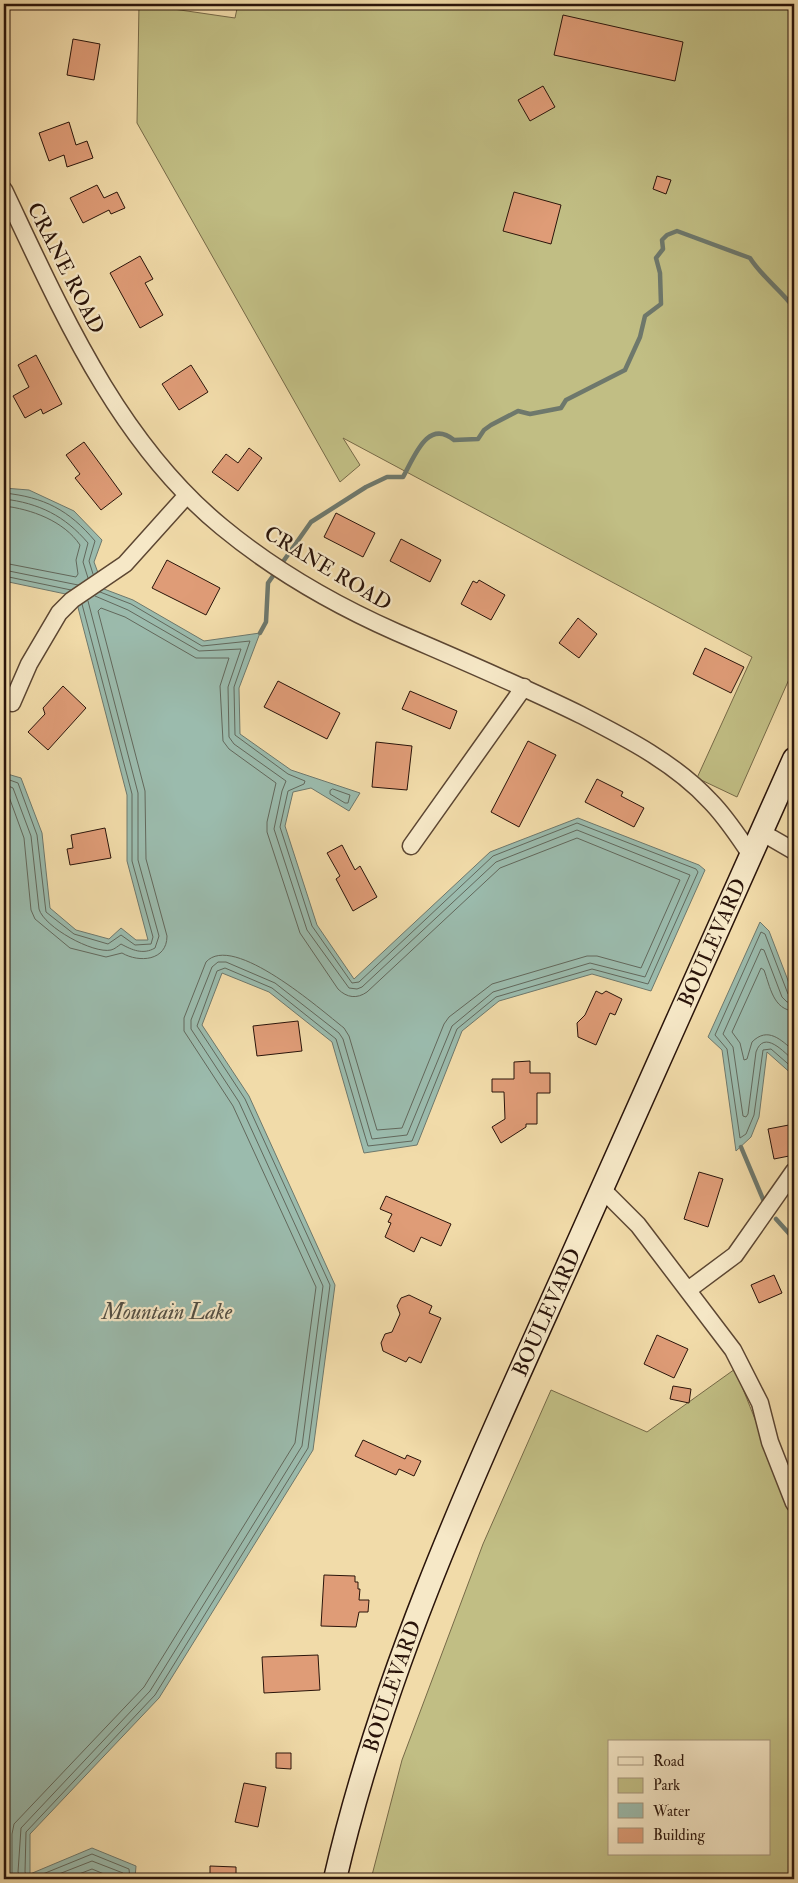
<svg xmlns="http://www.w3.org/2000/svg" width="798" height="1883" font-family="'IM FELL Double Pica',serif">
<rect width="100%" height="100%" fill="#f1dba9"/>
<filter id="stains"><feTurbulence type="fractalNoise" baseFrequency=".004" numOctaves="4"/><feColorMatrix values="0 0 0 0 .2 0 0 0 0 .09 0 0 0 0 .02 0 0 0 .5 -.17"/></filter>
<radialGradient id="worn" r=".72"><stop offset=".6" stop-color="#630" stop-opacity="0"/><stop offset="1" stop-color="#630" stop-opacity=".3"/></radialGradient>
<path fill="#c1be84" stroke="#766947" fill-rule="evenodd" d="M139,4l96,14 3,-14h556v664l-57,129 -40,-19 55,-121 -409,-219 17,27 -20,17 -203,-359z
M735,1369l59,148v362h-322l-6,-5 -6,5h-89l31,-119 81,-216 68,-154 96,42zM609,1742h160v112h-160z"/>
<path fill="#9bbbad" stroke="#6e786c" d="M4,488l25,2 45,21 28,29 -8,22 10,27 29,11 71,41 56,-8 -21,55 1,46 51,36 69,23 -11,18 -38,-23 -18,4 -8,34 32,99 37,54 136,-127 88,-34 121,47 6,5 -54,121 -59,-17 -93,27 -37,30 -45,114 -53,8 -32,-111 -63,-50 -47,-19 -20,52 47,71 86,189 -22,165 -154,248 -129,136v40l62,-26 44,18 -1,13h-131v-1106l17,5 21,55 8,75 26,22 33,9 12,-11 15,12h12l-21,-79v-66l-52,-199 -71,-15z
M760,922l9,9 25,65v80l-27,-24 -8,65 -8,20 -15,14 -14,-101 -14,-13z"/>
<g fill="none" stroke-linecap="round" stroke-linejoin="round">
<path stroke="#62685c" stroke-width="1" d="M4,493c40,4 65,17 91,48l-6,20 4,13
M4,499c35,4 61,17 84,44l-5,19 5,16
M4,506c27,3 60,15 76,39l-4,15 2,14 -2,3 -72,-14
M4,570l74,15
M4,576l67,14
M100,592l31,12 71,42 48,-5 -16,46 1,48 53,39 17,7 -1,3 -16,7 -8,36 32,99 40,57 7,-1 134,-126 84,-33 119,46 2,3 -50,112 -56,-15 -96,28 -39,32 -45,112 -44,5 -32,-107 -64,-51 -47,-20 -8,3 -20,55 48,73 85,186 -22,163 -153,247 -129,137 -1,40 3,6h5l59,-24 37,15 1,10
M4,778l14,5 19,52 9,77 28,22 34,10 13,-9 14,10 16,-1 2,-7 -21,-76v-67l-50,-190
M4,784l9,4 18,48 8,73c5,18 54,45 72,41 4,-1 7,-4 10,-6 11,6 22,11 34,4l4,-12 -21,-76v-67l-50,-192
M333,789l17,6 -2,8h-3l-15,-9v-3z
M4,792l4,2 16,44 7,72 4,9 35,29 36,9 16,-4c17,10 45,8 45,-17l-21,-77 -1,-68 -47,-180 3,-3 24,9 71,41h33l-9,28 3,55 6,8 47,34 -9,39v10l33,101 38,56c9,9 19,10 29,3l133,-124 77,-30 103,42 -39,88 -44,-12h-10l-95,28 -43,33 -5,7 -42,104 -25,2 -28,-94 -5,-8c-23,-18 -111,-96 -138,-66l-22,56v13l49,75 83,181 -21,156 -151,244 -130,137 -2,10v45
M794,997l-6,-3 -23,-60 -4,-2 -46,103 12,14 13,89 6,-4 8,-19 9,-65 8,-1 23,20
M794,1003l-7,-1 -5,-5 -18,-47 -3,-1 -38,85 10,13 10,69 3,1 2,-3 8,-62c8,-23 28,0 38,9
M794,1011c-21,-1 -24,-25 -30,-41l-3,-2 -29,64 8,11 4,17 3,-1 5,-17c16,-16 29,-2 42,9
M21,1879l-3,-7 3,-44 129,-137 152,-245 21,-160 -84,-184 -48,-73v-9l21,-53 6,-5h8l49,21 64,50 4,6 29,100 35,-4 45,-109 41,-34 97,-29 55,14 45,-102 -113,-45 -81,32 -134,125 -5,2 -8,-1 -42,-58 -33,-101 8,-38 4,-10 -52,-37 -5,-7 -1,-50 13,-38 -42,2 -71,-41 -33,-14
M46,1879l46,-18 31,12 1,6
M66,1879l26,-10 24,10"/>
<path stroke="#6e786c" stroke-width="4.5" d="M260,633l6,-11 2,-39 43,-61 55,-35 21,-10h16c11,-19 24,-59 51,-37l24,-1 6,-9 7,-5 27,-14 12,3 31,-6 5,-8 59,-30 15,-33 5,-21 16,-12 -1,-31 -4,-15 7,-9 -1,-9 5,-5 10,-4 73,27c12,19 31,32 44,50
M741,1147l24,57
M776,1219l18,20"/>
</g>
<path fill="#df9c77" stroke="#2a140a" d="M563,15l120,27 -8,39 -121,-26z
M73,39l27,5 -6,36 -27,-5z
M543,86l12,21 -25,14 -12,-21z
M69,122l7,23 11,-4 6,17 -26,9 -3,-12 -15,6 -10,-28z
M657,176l14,4 -5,14 -13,-5z
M97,185l7,13 13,-6 8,16 -14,6 -2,-4 -26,13 -13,-25z
M514,192l47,13 -10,39 -48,-13z
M140,256l13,23 -8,4 18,32 -23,13 -30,-55z
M36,355l26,49 -19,10 -2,-5 -16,9 -12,-22 16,-9 -11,-22z
M191,365l17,27 -29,18 -17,-26z
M84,442l38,52 -21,16 -26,-32 5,-4 -14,-19z
M249,448l13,10 -24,33 -26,-19 14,-18 12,9z
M336,513l39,20 -12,24 -39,-20z
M401,539l40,21 -11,22 -40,-21z
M167,560l53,28 -14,27 -54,-27z
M479,580l26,15 -14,25 -30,-16 12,-23 4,2z
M578,618l19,16 -18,24 -20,-15z
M705,648l39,19 -13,26 -38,-19z
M278,681l62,32 -13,26 -63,-32z
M63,686l23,22 -38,42 -20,-18 17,-18 -2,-6z
M410,691l47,20 -7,18 -48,-20z
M528,741l28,14 -37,72 -28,-15z
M376,742l36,4 -5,44 -35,-3z
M597,779l26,13 -2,4 23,12 -10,19 -49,-25z
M105,828l6,30 -41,7 -3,-16 6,-1 -2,-13z
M342,845l13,25 5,-4 17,31 -24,14 -17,-32 4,-3 -13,-23z
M596,991l6,3 4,-3 16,8 -7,16 -5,-2 -14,32 -18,-8 -1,-14 8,-8z
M298,1021l4,30 -45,5 -4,-30z
M530,1061v12h20v20h-13v31h-11v3l-25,16 -9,-16 13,-8 -1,-27h-12v-13h22v-17z
M794,1124v31l-20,4 -6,-30z
M699,1172l24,7 -15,48 -24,-8z
M386,1196l65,28 -10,22 -20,-9 -7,15 -29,-15 6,-14 -3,-1 4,-8 -12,-5z
M774,1275l8,18 -23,10 -8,-18z
M409,1295l23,11 -3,7 12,5 -20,45 -12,-6 -3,5 -23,-11 -2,-8 4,-9 7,-2 8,-18 -3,-8 4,-8z
M657,1335l31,14 -14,29 -30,-14z
M673,1386l18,3 -2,14 -19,-4z
M363,1440l42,19 2,-4 14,6 -7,15 -15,-7 -3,6 -41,-19z
M324,1575l31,1v6h3v7h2l-1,11h10l-1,12h-9l-3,15 -35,-1z
M318,1655l2,35 -56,3 -2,-36z
M276,1753h15v16l-15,-1z
M244,1783l22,4 -8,40 -23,-5z
M210,1866l26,1v12h-26z"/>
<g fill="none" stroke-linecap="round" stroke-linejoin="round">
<g stroke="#5c4632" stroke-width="19">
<path id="minor" d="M4,190c57,120 113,251 218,337 52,43 113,78 174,105 62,27 124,53 185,83 45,23 94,48 129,86 16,16 28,35 41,54
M12,703l17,-39 30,-51 13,-13 53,-36 62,-69
M761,832l33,19
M411,846l113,-159
M601,1188l37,37 95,125 27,53 10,39 24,61
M688,1290l47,-35 59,-84"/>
</g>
<g stroke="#2a140a" stroke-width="25">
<g id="secondary">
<path id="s1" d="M335,1879c49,-212 139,-405 228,-603 77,-172 154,-345 231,-517"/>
</g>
</g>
<use href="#minor" stroke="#f6e8c7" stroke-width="16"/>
<use href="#secondary" stroke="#f6e8c7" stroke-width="22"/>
</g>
<g text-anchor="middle" stroke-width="4.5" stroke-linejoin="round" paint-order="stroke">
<g font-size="21" fill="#2a140a" stroke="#f6e8c7">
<text transform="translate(66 268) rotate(63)" y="7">CRANE ROAD</text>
<text transform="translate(328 568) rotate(31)" y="7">CRANE ROAD</text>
<text dy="7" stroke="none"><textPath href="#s1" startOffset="1011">BOULEVARD</textPath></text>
<text dy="7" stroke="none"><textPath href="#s1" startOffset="606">BOULEVARD</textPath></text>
<text dy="7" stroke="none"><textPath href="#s1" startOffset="201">BOULEVARD</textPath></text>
</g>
<g font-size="22" font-style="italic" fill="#524e43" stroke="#f6e8c7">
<text x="167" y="1319">Mountain Lake</text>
</g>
</g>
<rect width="798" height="1883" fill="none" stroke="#f1dba9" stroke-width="20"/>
<rect x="5" y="5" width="788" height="1873" fill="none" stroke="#2a140a" stroke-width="2.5"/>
<rect x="10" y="10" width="778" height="1863" fill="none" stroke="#2a140a"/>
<rect x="608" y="1740" width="162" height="115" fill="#f6e8c7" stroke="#a4937b"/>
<rect x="618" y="1757" width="25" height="8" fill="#f6e8c7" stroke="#a4937b"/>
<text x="653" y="1766" font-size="15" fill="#2a140a">Road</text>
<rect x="618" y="1778" width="25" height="15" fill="#c1be84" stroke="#a4937b"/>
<text x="653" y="1790" font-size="15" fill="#2a140a">Park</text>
<rect x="618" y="1803" width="25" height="15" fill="#9bbbad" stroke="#a4937b"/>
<text x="653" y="1816" font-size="15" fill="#2a140a">Water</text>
<rect x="618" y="1828" width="25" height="15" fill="#df9c77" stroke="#a4937b"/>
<text x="653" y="1840" font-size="15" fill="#2a140a">Building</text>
<rect width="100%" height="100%" filter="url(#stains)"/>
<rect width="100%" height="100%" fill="url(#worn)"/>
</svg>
